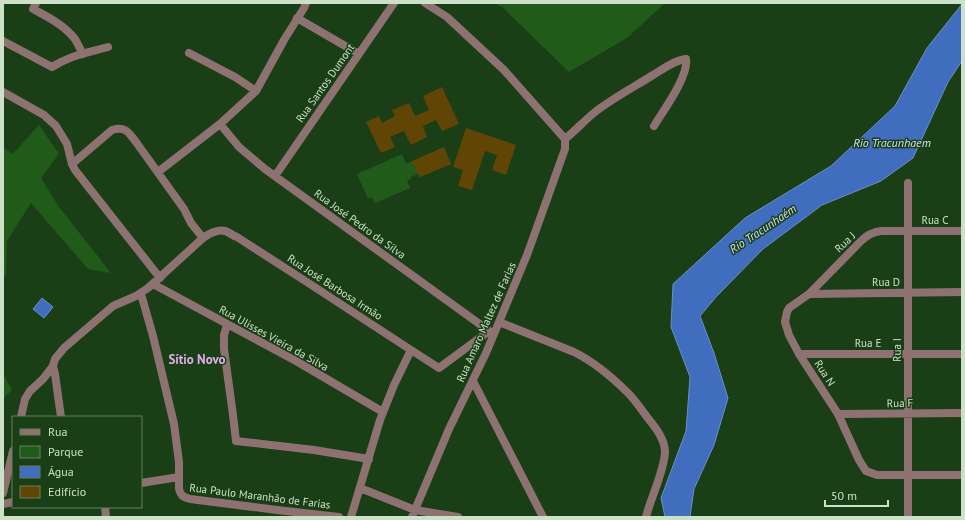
<svg xmlns="http://www.w3.org/2000/svg" width="965" height="520" font-family="'PT Sans',sans-serif">
<rect width="100%" height="100%" fill="#1a3f16"/>
<path fill="#205b1a" d="M493,3h172l-38,35 -58,34 -67,-65z
M39,125l20,29 -18,24 18,29 52,66 -23,-4 -57,-66 -24,38 -1,34 -3,3v-131l10,7z
M444,147l7,17 -31,13 -2,-3 -7,3v2l-4,2 3,7 -35,15 -3,-6 -4,2 -11,-25 45,-20 4,10z
M3,374l9,16 -9,9z"/>
<path fill="#416dbf" stroke="#6b90c2" d="M962,4v57l-14,21 -35,76 -32,23 -59,24 -59,44 -47,48 -16,19 14,37 14,45 -14,47 -20,44 -4,28h-25l-4,-19 25,-67 4,-54 -19,-50 2,-43 72,-66 86,-52 64,-60 32,-58z
M42,298l11,9 -9,11 -11,-9z"/>
<path fill="#614504" d="M442,87l17,37 -17,7 -6,-11 -13,6 4,11 -16,8 -7,-14 -14,6 5,10 -14,6 -15,-31 13,-6 3,7 13,-7 -3,-6 17,-7 6,13 14,-6 -6,-14z
M466,128l50,17 -10,30 -14,-5 5,-15 -12,-4 -13,39 -14,-4 5,-16 -10,-3z
M444,147l7,17 -31,13 -8,-16z"/>
<g fill="none" stroke-linecap="round" stroke-linejoin="round">
<path stroke="#8e7271" stroke-width="8" d="M36,3l-3,6c15,8 31,16 42,30 3,5 5,10 8,15
M425,3l22,14 57,53 61,69
M297,18l62,36
M3,41l49,26c19,-12 35,-14 56,-20
M189,53l46,24 21,14
M3,92l41,23 12,11 11,18 5,20 3,6 85,108
M220,124l19,23 26,22 227,164
M565,139c11,-9 20,-19 30,-27 18,-14 39,-25 58,-37 10,-6 22,-15 33,-16 3,17 -23,52 -32,67
M72,164l40,-34c14,-4 16,2 24,12l48,67 7,14 12,15
M158,172l62,-48 36,-33 28,-51 20,-32 2,-5
M275,176l119,-173
M962,231h-81c-8,1 -14,4 -20,10l-52,53 -20,14 -2,4 -2,10 4,13 10,19 39,60 21,46 7,11 11,4h85
M153,284l143,77 87,51
M141,294l12,42 21,88 5,38v27c2,7 4,8 11,10l87,11 62,7
M809,294l153,-2
M499,322l75,30c20,10 38,25 54,41 7,7 13,16 19,24 8,10 18,22 18,35 -1,20 -14,45 -19,65
M227,325l-3,10v14l9,66 3,26 78,9 55,9
M799,354h163
M53,366l2,8 6,43
M473,381l70,136
M838,414l124,-1
M21,417l4,-18 5,-8 13,-12 10,-13 2,-7 9,-11 49,-42 23,-10 12,-8 55,-50c7,-5 14,-9 22,-7 4,1 8,5 12,6l76,49 98,64 28,18 50,-37
M141,483l38,-6
M360,488l55,22 43,7
M3,493l10,-42
M3,504l10,-2
M105,507l1,10
M351,517l29,-97 14,-35 17,-35
M412,517l37,-88 37,-76 41,-98 38,-106v-10
M908,517v-334"/>
</g>
<g text-anchor="middle" stroke-width="3" stroke-linejoin="round" paint-order="stroke">
<g font-size="11" fill="#cce1c8" stroke="#1a3f16">
<text transform="translate(325 83) rotate(-55)" y="4">Rua Santos Dumont</text>
<text x="935" y="224">Rua C</text>
<text transform="translate(360 224) rotate(36)" y="4">Rua José Pedro da Silva</text>
<text transform="translate(845 242) rotate(-44)" y="4">Rua J</text>
<text x="886" y="286">Rua D</text>
<text transform="translate(335 287) rotate(33)" y="4">Rua José Barbosa Irmão</text>
<text transform="translate(486 322) rotate(-66)" y="4">Rua Amaro Maltez de Farias</text>
<text transform="translate(274 338) rotate(29)" y="4">Rua Ulisses Vieira da Silva</text>
<text x="868" y="347">Rua E</text>
<text transform="translate(897 350) rotate(-90)" y="4">Rua I</text>
<text transform="translate(825 373) rotate(57)" y="4">Rua N</text>
<text transform="translate(900 403) rotate(-1)" y="4">Rua F</text>
<text transform="translate(260 496) rotate(7)" y="4">Rua Paulo Maranhão de Farias</text>
</g>
<g font-size="12" font-style="italic" fill="#d3e0f6" stroke="#1a3f16">
<text x="892" y="147">Rio Tracunhaem</text>
<text transform="translate(763 229) rotate(-34)" y="4">Rio Tracunhaém</text>
</g>
<g font-size="13" font-weight="bold" fill="#e0ace8" stroke="#1a3f16">
<text x="197" y="364">Sítio Novo</text>
</g>
</g>
<rect width="965" height="520" fill="none" stroke="#cce1c8" stroke-width="8"/>
<rect x="12" y="416" width="130" height="92" fill="#1a3f16" stroke="#61805d"/>
<rect x="20" y="429" width="20" height="6" fill="#8e7271" stroke="#61805d"/>
<text x="48" y="436" font-size="12" fill="#cce1c8">Rua</text>
<rect x="20" y="446" width="20" height="12" fill="#205b1a" stroke="#61805d"/>
<text x="48" y="456" font-size="12" fill="#cce1c8">Parque</text>
<rect x="20" y="466" width="20" height="12" fill="#416dbf" stroke="#61805d"/>
<text x="48" y="476" font-size="12" fill="#cce1c8">Água</text>
<rect x="20" y="486" width="20" height="12" fill="#614504" stroke="#61805d"/>
<text x="48" y="496" font-size="12" fill="#cce1c8">Edifício</text>
<path d="M825 500v6h63v-6" fill="none" stroke="#cce1c8" stroke-width="2"/>
<text x="831" y="500" font-size="12" fill="#cce1c8" stroke="#1a3f16" stroke-width="3" paint-order="stroke">50 m</text>
</svg>
